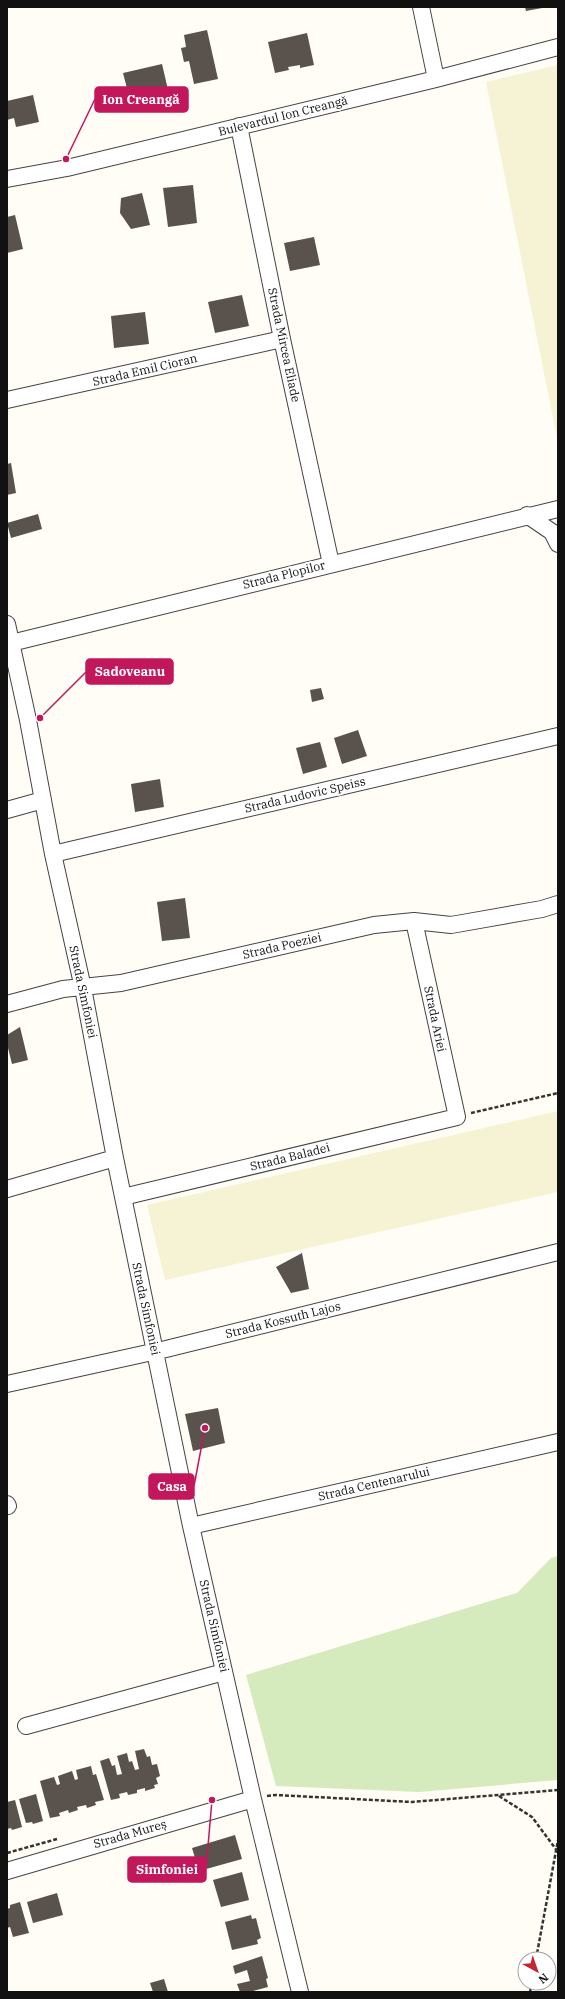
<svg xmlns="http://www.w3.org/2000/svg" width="565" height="1999" font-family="'IBM Plex Serif',serif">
<rect width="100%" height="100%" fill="#fffdf5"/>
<path fill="#f6f3d4" d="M558,65v378l-72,-361z
M558,1111v81l-393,88 -18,-75z"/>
<path fill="#d5ebbd" d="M558,1556v224l-139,12 -143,-6 -30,-111 271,-82 34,-35z"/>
<path fill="#5a524d" d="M525,7h17v1l-16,3z
M207,30l11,49 -24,5 -5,-23 -5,1 -3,-14 5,-1 -2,-12z
M307,33l7,32 -14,3v-3l-12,2 1,3 -14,3 -7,-31z
M162,64l7,30 -26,4v3l-12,3 -8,-31z
M33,95l6,27 -23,5 -2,-9 -7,2v-19z
M193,185l4,38 -29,4 -5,-39z
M142,193l8,32 -19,4 -11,-16 1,-15z
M15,215l8,34 -16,4v-36z
M314,237l6,28 -30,6 -6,-28z
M242,295l7,31 -34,7 -7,-31z
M145,312l4,32 -35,4 -3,-32z
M11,463l5,30 -9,2v-31z
M38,514l4,15 -31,9 -4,-15z
M321,688l3,11 -12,3 -2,-12z
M358,730l9,26 -25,8 -8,-26z
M320,742l7,25 -24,7 -7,-26z
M160,779l4,28 -29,5 -4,-28z
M185,898l5,40 -28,3 -5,-39z
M20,1027l8,33 -16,4 -5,-20v-9z
M302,1253l7,36 -18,4 -15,-26z
M218,1408l7,35 -32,8 -8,-37z
M144,1749l3,8 3,-1 2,9 5,-1 3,12 -4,2 2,6 -4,1 1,3 -10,3v-3l-8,2v3l-9,2 -1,-3 -8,2 1,4 -9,2 -11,-39 9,-3 3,8 3,-1 2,10 5,-1 -5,-18 10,-3 2,9 3,-1 3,9 4,-1 -4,-18z
M91,1766l2,9 3,-1 8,26 -9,2 1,3 -9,3 -1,-3 -9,2 1,3 -9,3 -1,-3 -9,3 1,3 -10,2 -10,-37 14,-4 3,8 3,-1 -2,-8 14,-5 3,9 3,-1 -2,-9z
M36,1794l7,27 -10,3 -1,-2 -6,1 -7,-24z
M15,1800l7,27 -10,3 -1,-2 -4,1v-27z
M235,1835l7,24 -43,12 -7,-23z
M242,1872l7,28 -28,7 -8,-27z
M57,1893l6,22 -30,8 -6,-21z
M20,1902l9,31 -16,4 -3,-10 -3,1v-19l3,-1v-3z
M251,1915l1,4 4,-1 5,20 -4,2 1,4 -26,6 -7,-28z
M262,1956l6,22 -2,1 2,8 -19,5h-9l-3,-8 13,-3 -3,-11 -12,4 -2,-8z
M164,1979l4,13h-15l-3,-9z"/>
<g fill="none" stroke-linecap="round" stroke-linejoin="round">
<g stroke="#444" stroke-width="18">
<path id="minor" d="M421,7l15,72
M239,126l43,213 49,225
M7,179l60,-11 369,-89 122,-32
M7,400l275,-61
M527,515l25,17 6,12
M7,624l21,96 25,134 30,134 32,170 76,368 62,273 47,193
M7,644l551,-135
M7,810l36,-10
M53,854l505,-118
M7,1004l56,-15 58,-6 253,-58 40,-4 37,4 91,-16 16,-5
M7,1189l108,-31
M123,1197l334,-80 -43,-196
M7,1384l159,-35 392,-97
M7,1504l1,2
M191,1526l367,-84
M26,1726l198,-54
M7,1871l246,-72"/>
</g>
<path stroke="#333" stroke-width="2.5" stroke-dasharray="4 2" stroke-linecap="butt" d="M471,1113l87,-20
M267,1796l9,-1 136,7 146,-12
M499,1796l33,21 26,35
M7,1853l50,-14
M536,1959l22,-119
M530,1992l2,-9"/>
<use href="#minor" stroke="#fff" stroke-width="16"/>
</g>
<g text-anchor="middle" stroke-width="4" stroke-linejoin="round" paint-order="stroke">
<g font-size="12" fill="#111" stroke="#fff">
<text transform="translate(283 116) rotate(-14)" y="4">Bulevardul Ion Creangă</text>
<text transform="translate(284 345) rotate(78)" y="4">Strada Mircea Eliade</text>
<text transform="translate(145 370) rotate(-13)" y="4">Strada Emil Cioran</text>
<text transform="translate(284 575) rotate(-14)" y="4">Strada Plopilor</text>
<text transform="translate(305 795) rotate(-13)" y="4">Strada Ludovic Speiss</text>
<text transform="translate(282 946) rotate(-13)" y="4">Strada Poeziei</text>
<text transform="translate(83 992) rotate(78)" y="4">Strada Simfoniei</text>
<text transform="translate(435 1019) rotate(78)" y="4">Strada Ariei</text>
<text transform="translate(290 1157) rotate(-14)" y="4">Strada Baladei</text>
<text transform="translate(146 1309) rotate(78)" y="4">Strada Simfoniei</text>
<text transform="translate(283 1320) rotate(-14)" y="4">Strada Kossuth Lajos</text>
<text transform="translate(374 1484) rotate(-13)" y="4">Strada Centenarului</text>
<text transform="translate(214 1626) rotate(77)" y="4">Strada Simfoniei</text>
<text transform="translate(130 1834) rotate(-16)" y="4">Strada Mureș</text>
</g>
</g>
<path fill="none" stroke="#c2185b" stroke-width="1.5" d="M66 159L95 99M40 718L86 672M205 1428L194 1486M212 1800L206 1869"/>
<g fill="#c2185b" stroke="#fff" stroke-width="1.5">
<circle cx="66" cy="159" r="4"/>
<circle cx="40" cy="718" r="4"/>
<circle cx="205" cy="1428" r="4"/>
<circle cx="212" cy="1800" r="4"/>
</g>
<g fill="#c2185b" stroke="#c2185b" stroke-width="1.5">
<rect x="95" y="87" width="93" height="25" rx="4"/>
<rect x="86" y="659" width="87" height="25" rx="4"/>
<rect x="149" y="1474" width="45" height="25" rx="4"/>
<rect x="128" y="1857" width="78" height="25" rx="4"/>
</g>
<g font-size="13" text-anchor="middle" font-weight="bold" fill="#fff">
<text x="141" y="104">Ion Creangă</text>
<text x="130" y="676">Sadoveanu</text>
<text x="172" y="1491">Casa</text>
<text x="167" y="1874">Simfoniei</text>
</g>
<rect width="565" height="1999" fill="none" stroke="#111111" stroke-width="16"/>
<g transform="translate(537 1971) rotate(140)"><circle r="19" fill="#ffffff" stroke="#a0a0a0"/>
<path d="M0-3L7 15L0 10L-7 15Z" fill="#c4262e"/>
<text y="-6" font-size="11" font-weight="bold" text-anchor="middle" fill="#111111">N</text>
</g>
</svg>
